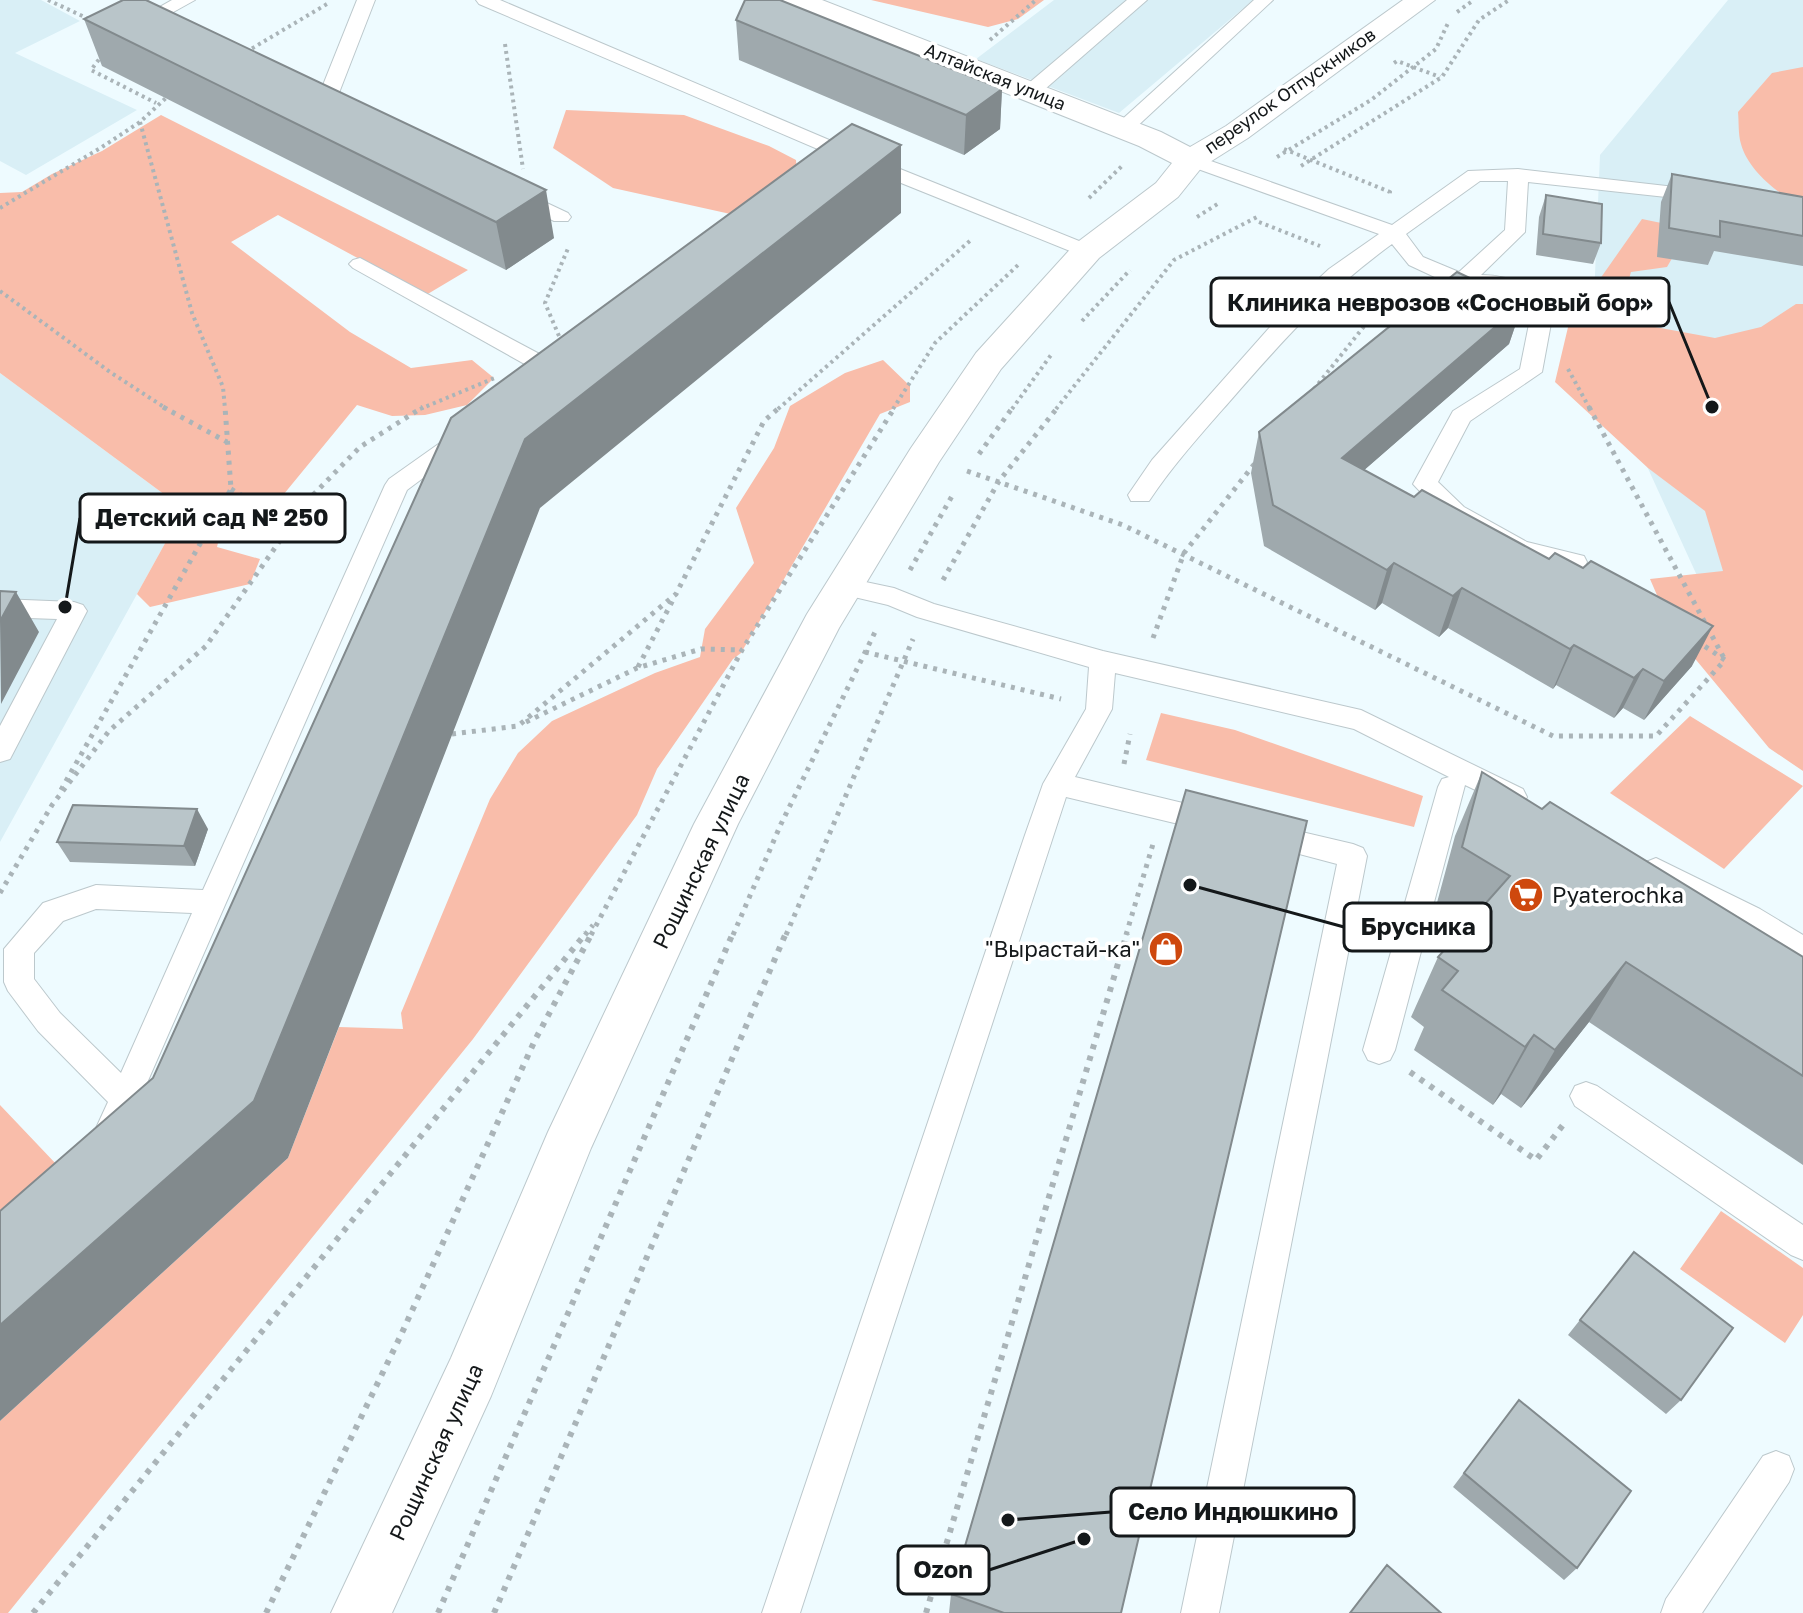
<svg xmlns="http://www.w3.org/2000/svg" width="1803" height="1613" font-family="'Golos Text',sans-serif">
<rect width="100%" height="100%" fill="#eefbff"/>
<path fill="#d9eff6" d="M0,0h41l39,21 -65,32 122,57 -111,65 -26,-14z
M1054,0h199l-134,113 -143,-54z
M1728,0h75v766l-29,-22 -182,-398 8,-191z
M0,373l184,136 -184,333z"/>
<path fill="#f9bdaa" d="M871,0h173l-26,19 -30,8z
M1803,67v138c-24,-9 -55,-35 -62,-61 -3,-10 -2,-22 -3,-32l34,-39z
M566,110l118,5 85,31 27,14 1,15 -62,40 -122,-27 -60,-40z
M161,115l307,155 -42,25 -148,-80 -47,27 119,90 61,36 61,-8 22,18 -27,27 -42,10 -33,1 -35,-11 -87,106 -48,15 -5,21 43,12 -10,25 -100,23 -13,-13 47,-85 -184,-136v-180l22,-1 30,-18 50,-23z
M1642,219l29,6 7,23 -11,19 -36,5 -14,48 98,18 46,-11 35,-23h7v467l-34,-23 -96,-116 -23,-53 73,-8 -18,-60 -57,-43 -93,-86 14,-59z
M883,360l27,26v16l-30,12 -139,239 -8,6 -76,110 -20,46 -164,224 -465,574h-8v-192l288,-263 51,-131 64,2 -2,-16 89,-214 28,-46 34,-32 103,-48 45,-16 5,-28 49,-66 -18,-55 38,-60 16,-42 55,-33z
M1161,713l74,17 188,66 -9,31 -268,-67z
M1690,716l113,70 -79,83 -114,-76z
M0,1105l57,60 -57,45z
M1721,1211l82,57v47l-18,28 -105,-74z"/>
<g fill="none" stroke-linecap="round" stroke-linejoin="round">
<g stroke="#bcc8cc" stroke-width="2">
<path id="lane" d="M172,0h23l-54,30 -6,1 -9,-5z
M357,0h18l-38,98 22,13 -10,6 -32,-17z
M476,0h24l348,148 246,99 3,4 -3,4h-14l-246,-99 -355,-152z
M1127,0h20l-110,96h-14l-2,-4 2,-4z
M1254,0h19l-142,132h-14l-3,-4 3,-4z
M1191,154l201,71 76,-54 50,-2 192,22 3,4 -10,6 -175,-19 -3,50 -44,43c36,0 51,15 71,43l-10,54 -72,49 -32,61 26,25 63,35 57,14 3,6 -3,6 -9,3 -64,-16 -65,-36 -33,-35 40,-73 67,-42 10,-50 -13,-16 -20,-16 -43,-1 -45,-21 -17,-21c-67,49 -108,95 -162,157 -29,33 -57,64 -81,100h-18l-3,-6 24,-35 133,-150 44,-41 50,-35 -195,-70 -3,-4zM1480,181h28l-3,49 -46,42 -36,-15 -17,-23z
M515,188l53,25 3,4 -3,4h-14l-46,-23 -3,-4z
M360,258l202,108 3,5 -3,5h-16l-193,-108 -4,-4 4,-4z
M462,430l8,3 4,5 -4,5 -63,47 -289,659 -11,5 -11,-5 -5,-10 17,-37 -70,-71 -30,-40 -4,-9v-33l39,-46 53,-18 107,5 182,-405 4,-6 65,-46zM96,909l96,4 -71,160 -61,-60 -26,-34v-26l29,-32z
M842,577l52,11 40,16 169,47 258,59 162,79 4,8 -4,8 -10,3 -48,-23 -70,265 -5,10 -11,4 -11,-4 -5,-10 75,-263 4,-8 7,-2 -95,-48 -239,-56 -3,36 -37,68 141,34 10,3 4,8 -4,8 -10,3 -150,-36 -266,816h-38l263,-778 18,-51 43,-75 3,-42 -172,-50 -29,-12 -55,-13 -4,-6 4,-6z
M0,599l74,3 9,3 4,6 -77,148 -10,3v-36l57,-107 -57,-2z
M1264,823l89,21 10,4 4,8 -148,757h-38l156,-749 -83,-22 -4,-8 4,-8z
M1656,858l104,51 43,26v28l-157,-85 -4,-8 4,-8z
M1586,1082l11,4 206,139v35l-12,-5 -216,-149 -5,-10 5,-10z
M1776,1451l13,5 5,13 -5,13 -87,131h-41l5,-14 97,-143z"/>
</g>
<g stroke="#bcc8cc" stroke-width="2">
<path id="secondary" d="M783,0h39l339,132 29,15 36,-21 177,-126h32l-187,138 -46,29 -24,30 -79,61 -98,111 -62,93 -100,166 -101,196 -147,324 -100,248 -99,217h-61l120,-255 97,-226 146,-308 113,-210 104,-166 65,-95 99,-109 81,-61 16,-20 -33,-17 -352,-140z"/>
</g>
<path stroke="#aab4b8" stroke-width="4" stroke-dasharray="3 4" stroke-linecap="butt" d="M48,0l43,20
M1457,12l17,-12
M990,40l46,-40
M505,44l18,125
M246,52l81,-48
M103,54l-12,16 65,33
M1394,63l3,-2 43,16
M140,122l52,191 31,74 2,22
M1284,149l106,43 -3,3
M1277,157l94,-57 65,-51 12,-26
M1301,166l141,-89 37,-57 30,-20
M1089,198l33,-32
M0,208l102,-61 38,-25 28,-26
M1197,217l22,-14
M1259,222l61,24
M0,291l110,81 57,37
M1082,321l48,-51
M559,336l-14,-33 24,-57
M1568,369l22,40
M1314,389l84,-105
M420,409l77,-32
M778,409l194,-170
M893,409l42,-66 83,-78
M1012,409l39,-54
M1056,409l118,-149 83,-43"/>
<path stroke="#aab4b8" stroke-width="5" stroke-dasharray="4 6" stroke-linecap="butt" d="M163,407l64,35
M1589,407l136,253
M979,454l34,-47
M967,471l156,54 430,211h103l69,-76 -25,-17
M231,489l76,46 27,3
M910,570l42,-74
M943,580l56,-99 59,-74
M1153,638l31,-85 72,-91
M865,652l196,47
M638,667l36,-69
M526,722l111,-54 64,-19 41,1
M452,734l66,-8 158,-132 88,-173 16,-14
M1124,764l6,-30
M61,790l170,-301 -6,-82
M0,893l52,-88 57,-74 97,-85 104,-148 50,-51 63,-40
M585,935l8,-10
M591,935l151,-285 153,-243
M733,935l48,-111 96,-196
M786,935l127,-296
M1126,935l27,-91"/>
<path stroke="#aab4b8" stroke-width="6" stroke-dasharray="5 7" stroke-linecap="butt" d="M1410,1072l126,88 27,-35
M33,1613l553,-680
M266,1613l135,-278 134,-295 57,-107
M438,1613l295,-680
M494,1613l292,-680
M926,1613l201,-680"/>
<use href="#lane" fill="#fff" fill-rule="evenodd"/>
<use href="#secondary" fill="#fff" fill-rule="evenodd"/>
</g>
<path fill="#9fa9ad" d="M84,19l470,219 -48,32 -404,-204z
M736,20l266,69 -2,40 -36,26 -225,-95z
M1672,174l131,23v69l-89,-15 -6,14 -51,-8 4,-55z
M1546,195l55,48 -8,21 -57,-9 3,-38z
M1523,303l-14,41 -145,126 328,196 -48,54 -21,-12 -9,10 -58,-33 -3,4 -105,-61 -9,9 -57,-34 -7,7 -111,-64 -13,-73 8,-41z
M1482,772l60,37 261,148v208l-214,-143 -68,86 -20,-14 -8,11 -79,-55 10,-23 -13,-10 27,-60 25,-29 -28,-18 20,-74z
M208,829l-13,37 -125,-4 -13,-20z
M1634,1252l47,148 -15,14 -98,-79z
M1519,1400l58,168 -13,12 -111,-93z
M951,1594l170,19h-172z"/>
<path fill="#828a8d" d="M1002,89l-2,40 -36,26 2,-40z
M901,145v68l-361,295 -252,650 -288,263v-96l254,-224 271,-662z
M546,190l8,48 -48,32 -10,-48z
M1523,303l-14,41 -178,155 11,-41z
M1394,563l-12,40 -7,7 12,-40z
M1462,588l-14,40 -9,9 14,-41z
M16,592l23,40 -38,72 -1,-83z
M1713,626l-21,40 -48,54 20,-39z
M1574,645l-18,40 -3,4 17,-40z
M1643,669l-20,39 -9,10 20,-40z
M197,809l11,20 -13,37 -11,-20z
M1626,962l-37,60 -68,86 34,-58z
M1534,1035l-33,59 -8,11 32,-58z"/>
<path fill="#b9c5c9" stroke="#828a8d" stroke-width="2" d="M123,0h23l400,190 -50,32 -412,-203z
M745,0h35l222,89 -36,26 -230,-95z
M852,124l49,21 -376,294 -271,662 -254,224v-114l153,-133 298,-660z
M1672,174l131,23v39l-83,-15v16l-51,-9z
M1546,195l56,9 -1,39 -58,-9z
M1457,272l66,31 -181,155 72,39 8,-7 127,69 6,-6 28,15 8,-7 122,65 -49,55 -21,-12 -9,9 -60,-33 -4,4 -108,-61 -9,8 -59,-33 -7,7 -114,-65 -14,-73z
M0,591l16,1 -16,29z
M1482,772l60,37 8,-7 253,155v119l-177,-114 -71,88 -21,-15 -9,12 -83,-57 16,-19 -20,-14 72,-81 -48,-29z
M1186,790l121,31 -186,792h-117l-53,-19z
M73,805l124,4 -13,37 -127,-4z
M1634,1252l99,76 -52,72 -101,-80z
M1519,1400l112,91 -54,77 -113,-95z
M1387,1565l54,48h-91z"/>
<defs>
<g id="supermarket-disc" transform="scale(1.8)"><circle r="9.5" fill="#ce480e" stroke="#fff"/><path d="M-6-5.5h2.5l.6 2H6L4.5 2H-2.5L-4.4-4H-6ZM-1.5 3.2a1.3 1.3 0 1 0 .1 0ZM3 3.2a1.3 1.3 0 1 0 .1 0Z" fill="#fff"/></g>
<g id="shop-disc" transform="scale(1.8)"><circle r="9.5" fill="#ce480e" stroke="#fff"/><path d="M-5-2.5h2.3a2.7 3.5 0 0 1 5.4 0H5L5.5 6h-11ZM-1.5-2.5h3a1.5 2.3 0 0 0-3 0Z" fill="#fff"/></g>
</defs>
<g fill-rule="evenodd">
<use href="#supermarket-disc" x="1526" y="895"/>
<use href="#shop-disc" x="1166" y="949"/>
</g>
<g text-anchor="middle" stroke-width="7" stroke-linejoin="round" paint-order="stroke">
<g font-size="18" fill="#14181a" stroke="#fff">
<text transform="translate(995 77) rotate(22)" y="6">Алтайская улица</text>
<text transform="translate(1290 91) rotate(-35)" y="6">переулок Отпускников</text>
</g>
<g font-size="22" fill="#14181a" stroke="#fff">
<text transform="translate(701 861) rotate(-64)" y="8">Рощинская улица</text>
<text transform="translate(436 1452) rotate(-65)" y="8">Рощинская улица</text>
</g>
<g font-size="22" fill="#14181a" stroke="#fff" text-anchor="start">
<text x="1552" y="903">Pyaterochka</text>
<text x="1140" y="957" text-anchor="end">"Вырастай-ка"</text>
</g>
</g>
<path fill="none" stroke="#14181a" stroke-width="3" d="M1712 407L1669 302M65 607L80 518M1190 885L1344 927M1008 1520L1111 1512M1084 1539L989 1570"/>
<g fill="#14181a" stroke="#fff" stroke-width="3">
<circle cx="1712" cy="407" r="8"/>
<circle cx="65" cy="607" r="8"/>
<circle cx="1190" cy="885" r="8"/>
<circle cx="1008" cy="1520" r="8"/>
<circle cx="1084" cy="1539" r="8"/>
</g>
<g fill="#fff" stroke="#14181a" stroke-width="3">
<rect x="1211" y="278" width="458" height="48" rx="8"/>
<rect x="80" y="494" width="265" height="48" rx="8"/>
<rect x="1344" y="903" width="147" height="48" rx="8"/>
<rect x="1111" y="1488" width="243" height="48" rx="8"/>
<rect x="898" y="1546" width="91" height="48" rx="8"/>
</g>
<g font-size="24" text-anchor="middle" font-weight="bold" fill="#14181a">
<text x="1440" y="311">Клиника неврозов «Сосновый бор»</text>
<text x="212" y="526">Детский сад № 250</text>
<text x="1418" y="935">Брусника</text>
<text x="1233" y="1520">Село Индюшкино</text>
<text x="943" y="1578">Ozon</text>
</g>
</svg>
